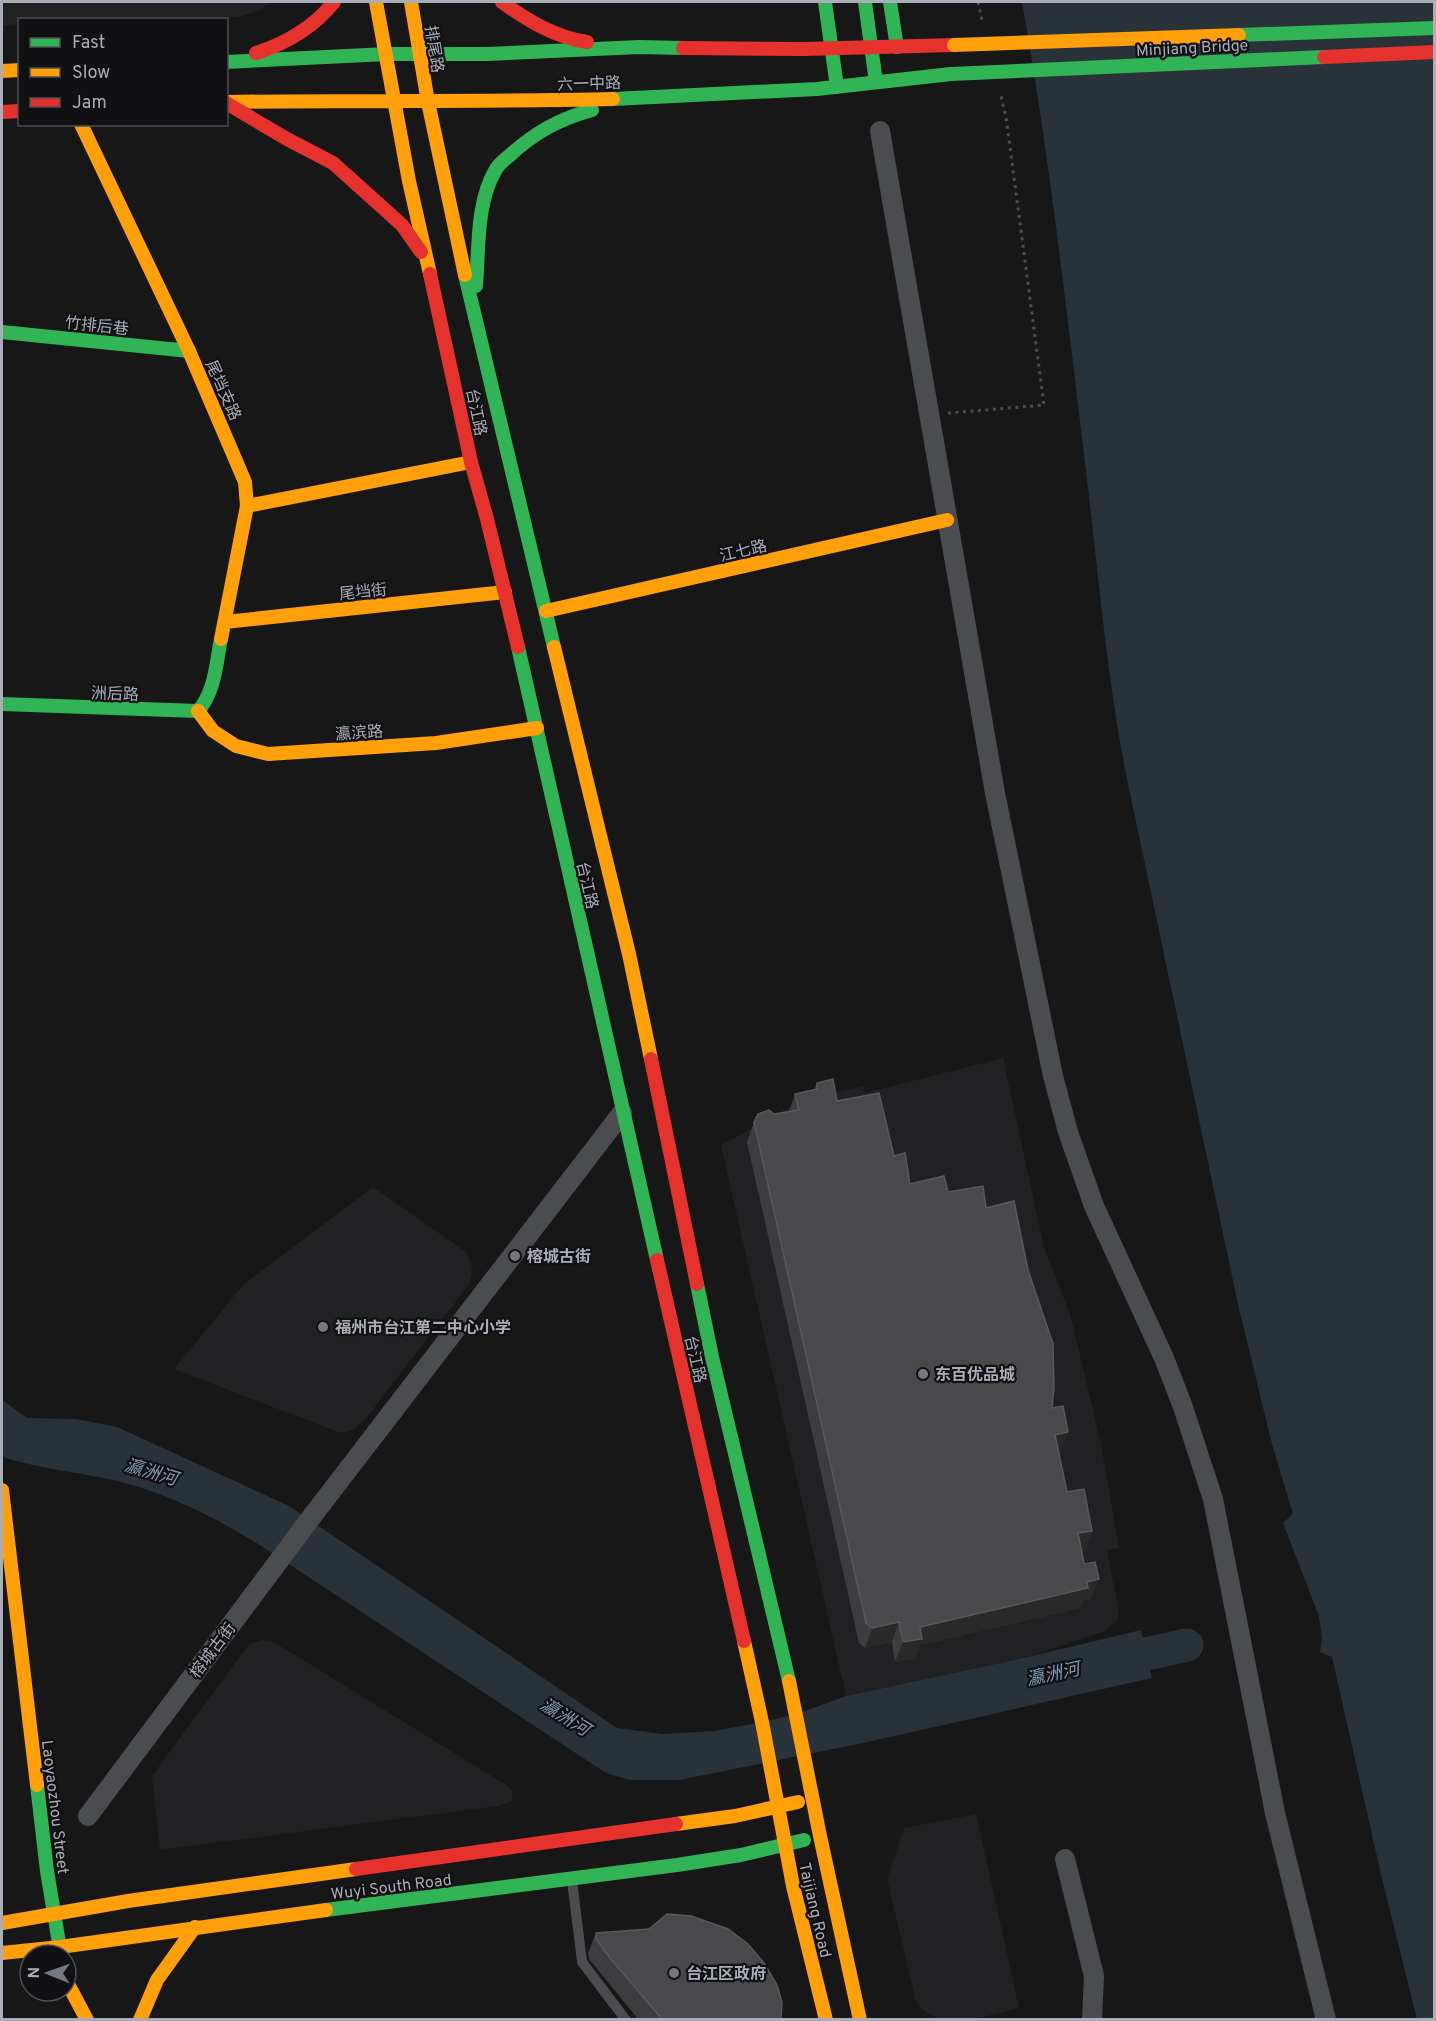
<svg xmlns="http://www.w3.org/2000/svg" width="1436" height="2021" font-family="Overpass,'Noto Sans SC',sans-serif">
<rect width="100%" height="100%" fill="#171717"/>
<path fill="#212123" d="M2,2h270l-16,10 -19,5 -89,3h-128l-1,5 -17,1z
M1003,1058l41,189 27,70 30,127 18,104 -12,2 12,63 -3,9 -11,9 -77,26 -182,39 -125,-551 87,-47 56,-12 1,7z
M373,1187l93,65 5,10 1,11 -2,10 -106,138 -11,9 -12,3 -167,-64 70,-85z
M262,1640l10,1 236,145 4,5v10l-14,5 -338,44 -8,-74 97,-132z
M976,1814l43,194 -44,11h-37l-15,-9 -7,-8 -29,-123 17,-51z"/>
<path fill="#2a3239" d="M1022,2h412v2017h-17l-37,-149 -48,-213 -12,-5 2,-14 -3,-22 -36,-93 10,-9 -21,-70 -33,-135 -112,-530c-19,-94 -27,-189 -38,-283 -20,-165 -38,-331 -67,-494z
M2,1400l25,18 49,1 41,8 172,79 328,222 45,6 53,-3 47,-9 35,-8 49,-18 182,-39 113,-27 11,48 -289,65 -184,37h-49l-24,-7 -343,-226c-45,-28 -93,-53 -145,-66 -39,-9 -78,-12 -116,-24z"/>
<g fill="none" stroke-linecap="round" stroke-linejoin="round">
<path stroke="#2a3239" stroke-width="33" d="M1104,1663l83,-18"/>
<path stroke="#4d4e52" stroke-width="3" stroke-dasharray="3 4.5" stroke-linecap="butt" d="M978,2l4,18
M948,413l96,-8 -38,-288 -5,-21"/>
<path stroke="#4b4c50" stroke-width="10" d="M572,1880l10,82 44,58"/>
<path stroke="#4b4c50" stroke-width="20" d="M880,131l115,662 58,283 15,56 26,74 70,152 19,49 30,92 62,314 51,207
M88,1816l225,-301 309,-402
M1065,1859l29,117 -2,44"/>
<path stroke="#30b455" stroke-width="14" d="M825,2l12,85
M865,2l11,80
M890,2l7,45
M226,62l161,-8h99l153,-7 44,1
M613,99l204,-10 134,-15
M465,275l89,372
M476,286c3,-37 0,-84 20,-117 3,-5 8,-9 13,-13 25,-23 50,-37 83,-46
M2,332l187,19
M518,647l139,613
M2,704l196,7c17,-19 18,-47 23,-72
M697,1284l15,73 77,324
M37,1785l10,86 14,84
M326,1910l351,-45 64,-10 63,-15"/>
<path stroke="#ff9f0a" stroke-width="14" d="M376,2l33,179 21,93
M411,2l17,100 37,173
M2,71l18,-1
M226,102c129,-2 258,0 387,-3
M81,124l108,227 56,131 2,24 -26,133
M247,506l224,-44
M546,611l401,-91
M225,622l280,-30
M554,647l75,307 22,105
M198,711l15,20 23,15 32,8 168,-11 101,-15
M2,1490l35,295
M744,1641l18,81 31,164 33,134
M789,1681l31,155 40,184
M676,1824l59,-8 63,-14
M2,1923l126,-22 228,-32
M2,1953l58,-6 266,-37
M66,1976l2,8 19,36
M140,2020l17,-40 38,-53"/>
<path stroke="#e5322d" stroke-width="14" d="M502,2c26,19 53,35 85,40
M683,48l121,1 150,-4
M256,53c31,-10 57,-25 78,-51
M226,103l61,36 46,24 69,62 19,27
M2,112l18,-1
M430,274l41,188 16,57 31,128
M651,1059l46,225
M657,1260l87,381
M356,1869l320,-45"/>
<path stroke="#30b455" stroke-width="14" d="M1239,35l195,-7
M951,74l373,-17"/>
<path stroke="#ff9f0a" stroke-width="14" d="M954,45l285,-10"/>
<path stroke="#e5322d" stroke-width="14" d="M1324,57l110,-5"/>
</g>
<path fill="#3d3d3f" d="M817,1083l77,73 16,28 38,8 38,16 66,200 8,44 -1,1 8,39 25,39 -7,20h-3l9,48 -8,2 -3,7 -160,37 -5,14 -20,3 -3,-20 -27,6 -6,-5 -112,-501 7,-20 20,-8 15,-2 6,-18 19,-4z
M596,1933l185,86h-143l-49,-60 -1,-6z"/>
<path fill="#29292a" d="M1068,1432l-8,20 -12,3 7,-20z
M1092,1531l-7,20 -14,2 7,-20z
M1099,1579l-8,20 -8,2 -3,7 -160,37 -5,14 -20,3 8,-20 17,-15 167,-45z
M899,1622l-7,20 -27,6 7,-20z"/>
<path fill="#49494c" stroke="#58595d" stroke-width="1.5" d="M833,1079l4,22 42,-8 15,63 11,-3 5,31 34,-8 4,16 35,-6 3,22 28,-7 14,69 25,74 1,44 -2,20 11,-2 5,26 -13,3 12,57 17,-3 8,42 -14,2 6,31 11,-2 4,17 -12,3 1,6 -168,39 2,12 -19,3 -4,-20 -27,6 -6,-5 -112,-501 4,-8 11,-4 5,4 25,-4 -4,-16 22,-5v-6z
M667,1914l24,2 37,13 20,15 16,19 13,22 5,17 -1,17h-119l-52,-61 -14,-19v-6l53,-4z"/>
<g fill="#757880" stroke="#111113" stroke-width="2">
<circle cx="515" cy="1256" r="6"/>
<circle cx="323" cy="1327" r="6"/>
<circle cx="923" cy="1374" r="6"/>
<circle cx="674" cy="1973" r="6"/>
</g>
<g text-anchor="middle" stroke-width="4.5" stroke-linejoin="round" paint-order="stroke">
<g font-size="16" fill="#a8adb8" stroke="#111113">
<text transform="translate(1192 47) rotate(-3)" y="6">Minjiang Bridge</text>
<text transform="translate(435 49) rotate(81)" y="6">排尾路</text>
<text transform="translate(589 83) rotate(-2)" y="6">六一中路</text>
<text transform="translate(97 325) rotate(6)" y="6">竹排后巷</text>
<text transform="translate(224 390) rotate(66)" y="6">尾垱支路</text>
<text transform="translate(477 412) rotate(78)" y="6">台江路</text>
<text transform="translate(743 550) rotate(-13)" y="6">江七路</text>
<text transform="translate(363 591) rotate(-6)" y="6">尾垱街</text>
<text transform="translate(115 693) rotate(2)" y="6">洲后路</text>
<text transform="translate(359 732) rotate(-4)" y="6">瀛滨路</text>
<text transform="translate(588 885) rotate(77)" y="6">台江路</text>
<text transform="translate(696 1359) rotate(77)" y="6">台江路</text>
<text transform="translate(212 1650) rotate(-53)" y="6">榕城古街</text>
<text transform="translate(56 1807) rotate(83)" y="6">Laoyaozhou Street</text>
<text transform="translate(391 1886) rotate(-7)" y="6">Wuyi South Road</text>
<text transform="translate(816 1910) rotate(77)" y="6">Taijiang Road</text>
</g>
<g font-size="16" font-weight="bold" fill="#a8adb8" stroke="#111113" text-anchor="start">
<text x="527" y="1262">榕城古街</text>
<text x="335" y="1333">福州市台江第二中心小学</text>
<text x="935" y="1380">东百优品城</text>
<text x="686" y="1979">台江区政府</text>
</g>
<g font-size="18" font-style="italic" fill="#7f9bb3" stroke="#111113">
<text transform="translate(151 1472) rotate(16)" y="6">瀛洲河</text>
<text transform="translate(1053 1674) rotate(-12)" y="6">瀛洲河</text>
<text transform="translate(565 1717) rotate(32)" y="6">瀛洲河</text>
</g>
</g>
<rect width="1436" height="2021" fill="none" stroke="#a8adb8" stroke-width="6"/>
<rect x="18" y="18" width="210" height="108" fill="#111113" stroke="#4d4f55" stroke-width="1.5"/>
<rect x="30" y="38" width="30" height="9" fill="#30b455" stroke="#4d4f55" stroke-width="1.5"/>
<text x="72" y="48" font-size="18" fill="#a8adb8">Fast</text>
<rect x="30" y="68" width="30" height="9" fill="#ff9f0a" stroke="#4d4f55" stroke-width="1.5"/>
<text x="72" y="78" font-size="18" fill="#a8adb8">Slow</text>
<rect x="30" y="98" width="30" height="9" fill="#e5322d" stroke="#4d4f55" stroke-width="1.5"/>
<text x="72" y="108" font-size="18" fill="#a8adb8">Jam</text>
<g transform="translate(48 1973) rotate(271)"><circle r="28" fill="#111113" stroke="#4d4f55" stroke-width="1.5"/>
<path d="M0-4.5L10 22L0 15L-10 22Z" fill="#757880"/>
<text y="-9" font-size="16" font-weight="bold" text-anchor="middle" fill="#a8adb8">N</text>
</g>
</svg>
